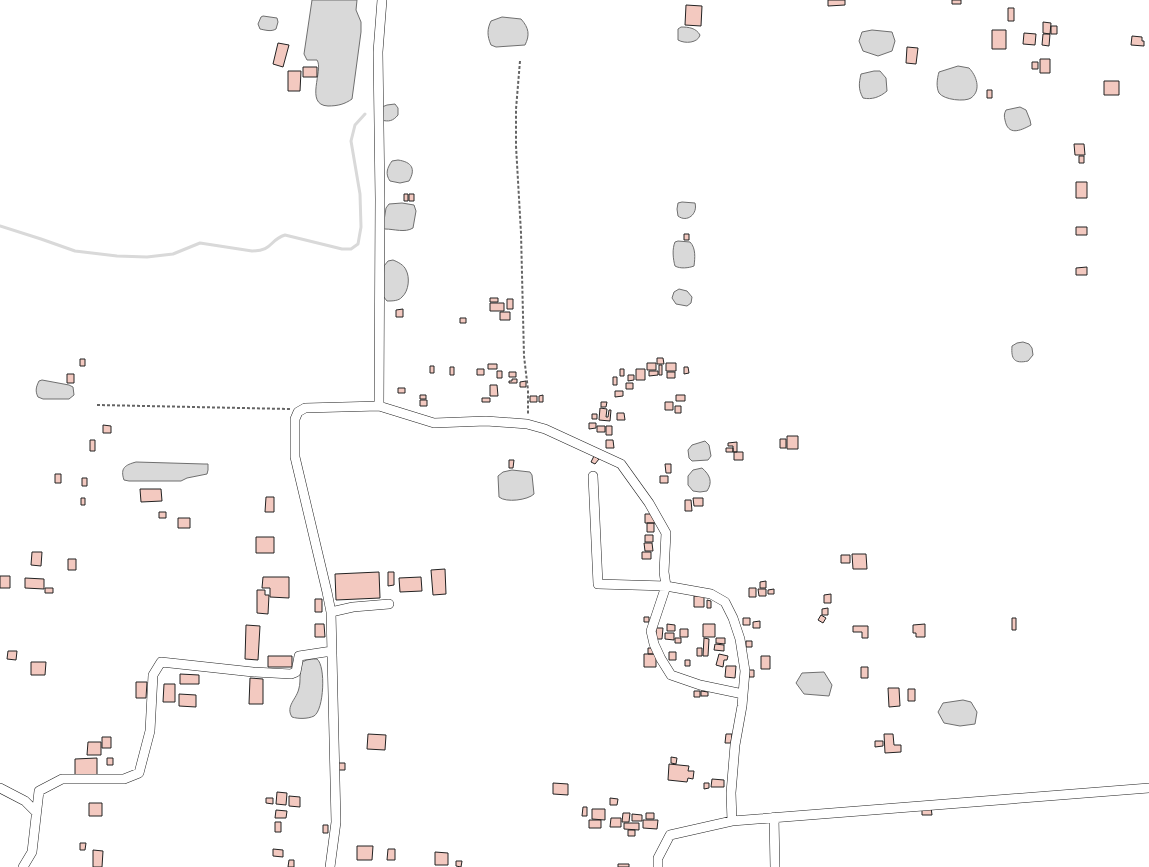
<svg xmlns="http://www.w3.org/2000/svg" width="1149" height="867" font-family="'Playfair Display',serif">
<rect width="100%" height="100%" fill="#fff"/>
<path fill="#d9d9d9" stroke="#6f6f6f" d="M312,0h45l-1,10 5,12v10l-9,67c-7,5 -14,7 -24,7 -24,-1 -4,-36 -11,-46h-10l-3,-6z
M263,16l14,2 1,4 -2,7c-5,3 -11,1 -16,0l-2,-5 3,-7z
M502,17l19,2c8,9 9,16 4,26l-29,2 -5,-2c-4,-9 -4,-16 0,-24z
M681,27c8,0 15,1 19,8 -2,8 -15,9 -22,5v-11z
M872,30l20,2 3,9 -3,10 -14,5 -15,-5 -4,-10 3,-9z
M958,66l11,2c7,7 13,22 2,30 -6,4 -27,2 -32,-5 -3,-6 -2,-14 0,-21z
M874,71h6l6,7 1,13c-7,6 -15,9 -24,7 -5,-9 -4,-15 -2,-24z
M395,104l3,4v7c-5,6 -9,7 -17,5l1,-13 5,-2z
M1020,107l6,3 4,10 1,5c-11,6 -23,11 -26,-5 -1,-4 -1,-6 1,-10z
M398,160c14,2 18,9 11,21l-9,2 -10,-2c-5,-7 -3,-13 2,-20z
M682,202l13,1c3,11 -8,20 -17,13l-1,-7 1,-6z
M402,203l12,2 2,6 -3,17c-8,5 -19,1 -28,1l-2,-2 3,-19 3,-4z
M678,241l12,1c6,6 5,16 4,24 -5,2 -14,3 -19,0 -2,-7 -3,-17 0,-24z
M393,260c5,2 11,5 13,10 4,7 3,21 -4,27 -3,4 -10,4 -15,4l-4,-5v-15l1,-15 4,-5z
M679,289l8,2 5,6 -1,6 -4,3 -11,-2 -4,-6 2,-6z
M1023,342l6,2 3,4 1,7 -5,6c-14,3 -17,-2 -16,-15l5,-3z
M42,380l27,5 4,2 1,8 -5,4h-26l-5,-2c-3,-6 -2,-10 1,-16z
M705,441l4,4 2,11 -3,4 -16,1 -3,-3 -1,-8 4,-5z
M136,462l68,2h4v6l-1,4 -20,4 -6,3h-52l-5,-1c-4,-12 1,-15 12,-18z
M702,468c8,7 11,14 5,23l-7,1 -7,-1 -5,-6v-9l5,-6z
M512,470l18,2 2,3 2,19c-6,6 -28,9 -35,3l-1,-21 5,-4z
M317,659c9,7 7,51 -3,57 -6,3 -16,3 -22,1 -7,-11 5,-18 7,-29 2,-6 0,-22 3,-25 3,-4 11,-4 15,-4z
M824,672l8,13 -3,11 -25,-2 -8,-11 6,-10z
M963,700l8,2 6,10 -2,12 -15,2 -16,-3 -6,-11 5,-9z"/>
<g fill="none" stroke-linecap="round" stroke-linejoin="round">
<path stroke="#d9d9d9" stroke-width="3" d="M0,226l41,13 34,12 42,5 30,1 26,-3 27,-11 52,8c21,0 17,-11 33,-16l57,14h9l7,-5 3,-17 -1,-33 -9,-53 4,-16 10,-11"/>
</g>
<path fill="#f3c9c0" stroke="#222" d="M828,0h17v5l-17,1z
M952,0h9v4h-9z
M686,5l16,1 -1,20 -16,-1z
M1008,8h6v13h-6z
M1043,22l8,1 -1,11 -7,-1z
M1051,26h6v8h-6z
M992,30h14v19h-14z
M1024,33l12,1 -1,11 -12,-1z
M1043,34h7l-1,12 -7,-1z
M1132,36l10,1v4h2v5l-13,-1z
M278,43l11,2 -6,22 -10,-3z
M907,47l11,1 -2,16 -10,-1z
M1040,59h10v14h-10z
M1032,62h6v7h-6z
M303,67h14v10h-14z
M288,71h13l-1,20h-12z
M1104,81h15v14h-15z
M987,90h5v8h-5z
M1074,144h10l1,11h-10z
M1079,156h5v7h-5z
M1076,182h11v16h-11z
M404,194h4v7h-4z
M409,194h5v7h-5z
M1076,227h11v8h-11z
M684,234h5v6h-5z
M1087,267v8h-11v-7z
M490,298h8v4h-8z
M507,299h6v10h-6z
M490,303h14v8h-14z
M403,309v8h-7v-7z
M500,312h10v8h-10z
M460,318h6v5h-6z
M657,358h6l1,6h-7z
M80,359h5v7h-5z
M647,363h9v7h-9z
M666,363h10v8h-10z
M488,364h9v5h-9z
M659,365h3v10h-3z
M430,366h4v7h-4z
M450,367h4v8h-4z
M684,367h4l1,6 -5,1z
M477,369h7v6h-7z
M620,369h4v7h-4z
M636,369h9v11h-9z
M497,371h5v7h-5z
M649,371h9v4l-9,1z
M509,372h7v5h-7z
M667,372h8v6h-8z
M67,374h7v9h-7z
M628,375h6v5l-6,1z
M613,377h4v8h-4z
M512,379h5v4h-8v-2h3z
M526,381v6h-6v-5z
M626,383h7v6h-7z
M490,385h7l1,11h-8z
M398,388h7v5h-7z
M615,391h8v5l-8,1z
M420,395h6v4h-6z
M543,395v7h-4v-6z
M676,395h9v6h-9z
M530,396h7v6h-7z
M482,398h8v4h-8z
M420,400h7v6h-7z
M601,402h6l-1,5h-5z
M665,402h8v8h-8z
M675,406h6v7h-6z
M600,408l7,1 -1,8h2l1,-7h2l-1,11 -11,-1z
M617,413h7l1,7h-8z
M592,414h5v5h-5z
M589,423h7v5l-7,1z
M103,425l8,1v7h-8z
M597,426h8v6h-8z
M606,426h6v9h-6z
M787,436h11v13h-11z
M780,439h6v9h-6z
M90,440h5v11h-5z
M606,440h7l1,8h-8z
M737,442v10h-4v-6h-5v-3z
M726,448h7v4h-7z
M734,452h9v8h-9z
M594,456l5,3 -4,5 -4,-2z
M509,460h5l-1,8h-4z
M665,464h6v9h-5z
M55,474h6v9h-6z
M660,476h8v7h-8z
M82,478h5v8h-5z
M140,489h21l1,12 -21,1z
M266,497h8v15h-9z
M81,498h4v7h-4z
M693,498h10v8h-9z
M685,500h6l1,11h-7z
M159,512h7v6h-7z
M645,514h10v9h-10z
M178,518h12v10h-12z
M647,523h7v9h-7z
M645,535h8v7h-8z
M256,537h18v16h-18z
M644,543h8l1,8h-8z
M32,552h10l-1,14 -10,-1z
M642,552h9v7h-9z
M852,554h14l1,15h-14z
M841,555h9v8h-9z
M68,559h8v11h-8z
M445,569l1,25 -13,1 -2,-25z
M379,572l1,26 -44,2 -1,-26z
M388,572h6v13l-6,1z
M0,576h10v12h-10z
M263,577h26v21l-19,-1v-9h-8z
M421,577l1,14 -22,1 -1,-14z
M25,578l19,1v10l-19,-1z
M766,581v7h-6v-6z
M45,588h8v5h-8z
M749,588h7v9h-7z
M758,589h8v7h-7z
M774,589v5h-6v-4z
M257,590h8v5h4l-1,19 -11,-1z
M831,594v9h-7v-8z
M694,596h10v11h-10z
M315,599h7v13h-7z
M707,600l4,1v7h-4z
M828,608v7h-6v-6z
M821,615l5,3 -3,5 -5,-3z
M644,617h5v5h-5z
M743,618h7v7h-7z
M1012,618h4v12h-4z
M760,621v7h-7v-6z
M315,624h9l1,13h-10z
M667,624l8,1v6h-8z
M703,624h12v13h-12z
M925,624v13h-9v-4h-3v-8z
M246,625l14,1 -2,34 -13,-1z
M853,626h15v12h-6v-6h-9z
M656,628h7l-1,11h-6z
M680,629h8v8h-8z
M665,633h9v7l-9,-1z
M675,638h6v5h-6z
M704,638l5,1 -1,17h-5z
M716,638h9v6l-9,-1z
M746,641h6v6h-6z
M715,644l9,1v6l-10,-1z
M648,648h6v6h-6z
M697,648h5v8h-5z
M8,651h9l-1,9 -9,-1z
M669,652h7v8h-7z
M644,654h12v13h-12z
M719,654l9,2 -1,4h-3l-1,7 -7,-2z
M268,656h24v11h-24z
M761,656h9v13h-9z
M685,660h5v6h-5z
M31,662h15l-1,13h-14z
M726,666h10l-1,12 -10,-1z
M861,667h7v11h-7z
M749,670h5v7h-5z
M180,674l19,1v9h-19z
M250,678l13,1v25h-14z
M136,682h11l-1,16h-10z
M164,684h11v18h-12z
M888,688h11l1,18 -11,1z
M908,689h7v12h-7z
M694,691h6v6h-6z
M701,691l7,1v4h-7z
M179,694l17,1v12l-17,-1z
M368,734l18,1 -1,15 -18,-1z
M726,734h6l-1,9h-6z
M884,734h9l1,11h7v7l-16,1z
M102,737h9v11h-9z
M875,741h8v5l-8,1z
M88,742h13v13h-14z
M671,757l6,1 -1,6 -5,-1z
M97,758v19h-22v-18z
M107,758h6v7h-6z
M338,763h7v7h-7z
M669,764l20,2 -1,5h6l-1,8 -5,-1 -1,4 -19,-2z
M712,779l12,1v7h-13z
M553,783l15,1v11l-15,-1z
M704,783h5v5l-5,1z
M277,792l10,1 -1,12 -10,-1z
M289,796l11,1v10l-11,-1z
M266,798h7v6l-7,-1z
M610,798l8,1 -1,6h-7z
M89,803h13v13h-13z
M583,807h4v9h-5z
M922,807h9l1,8h-10z
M592,809h13v11l-13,-1z
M276,810l11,1 -1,7h-11z
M623,813h7l-1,9h-7z
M646,813h8v6h-8z
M632,814l10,1v6h-10z
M611,818h10v9h-11z
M589,820h12v8h-12z
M643,820h15l-1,9 -14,-1z
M275,822h6v10h-6z
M624,823h15v7l-15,-1z
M323,825h5v8h-5z
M628,830h7v6h-7z
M80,843h6l-1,7h-5z
M357,846h16l-1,14h-15z
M273,849l10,1v7l-10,-1z
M388,849h7v11h-8z
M93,850l10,1 -1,16h-9z
M435,852l13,1v12h-13z
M289,860h5v7h-6z
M456,861h6l-1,6 -5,-1z
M618,864h11v3h-11z"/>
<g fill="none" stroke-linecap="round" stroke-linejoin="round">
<g stroke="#222" stroke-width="10">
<path id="street" d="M379,406l1,-207 -2,-147 4,-52
M593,476l5,108 68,2 -15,45 3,13 7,15 10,16 29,10 43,9
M331,612l22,-5 36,-3
M0,788l25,13 11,11
M774,817l1,50
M23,867l9,-15 7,-61 23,-12h62l15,-6 11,-42 3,-56 8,-13 92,10 38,2 5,-2 3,-16 33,-5
M330,867l6,-45 -5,-210 -4,-20 -32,-135v-38l3,-7 7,-4 74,-2 55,17 52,-2 41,3 18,5 76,35 28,39 17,30 -2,39 2,14 45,8 14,8 8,16 7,21 5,32 -3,35 -7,39 -4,48 1,28
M658,867v-9l12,-23 62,-14 417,-33"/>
</g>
<path stroke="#646464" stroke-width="2" stroke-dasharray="3 2" stroke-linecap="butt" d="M520,61l-4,48v37l5,87 3,123 4,34v25
M97,405l193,4"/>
<use href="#street" stroke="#fff" stroke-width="9"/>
</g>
</svg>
